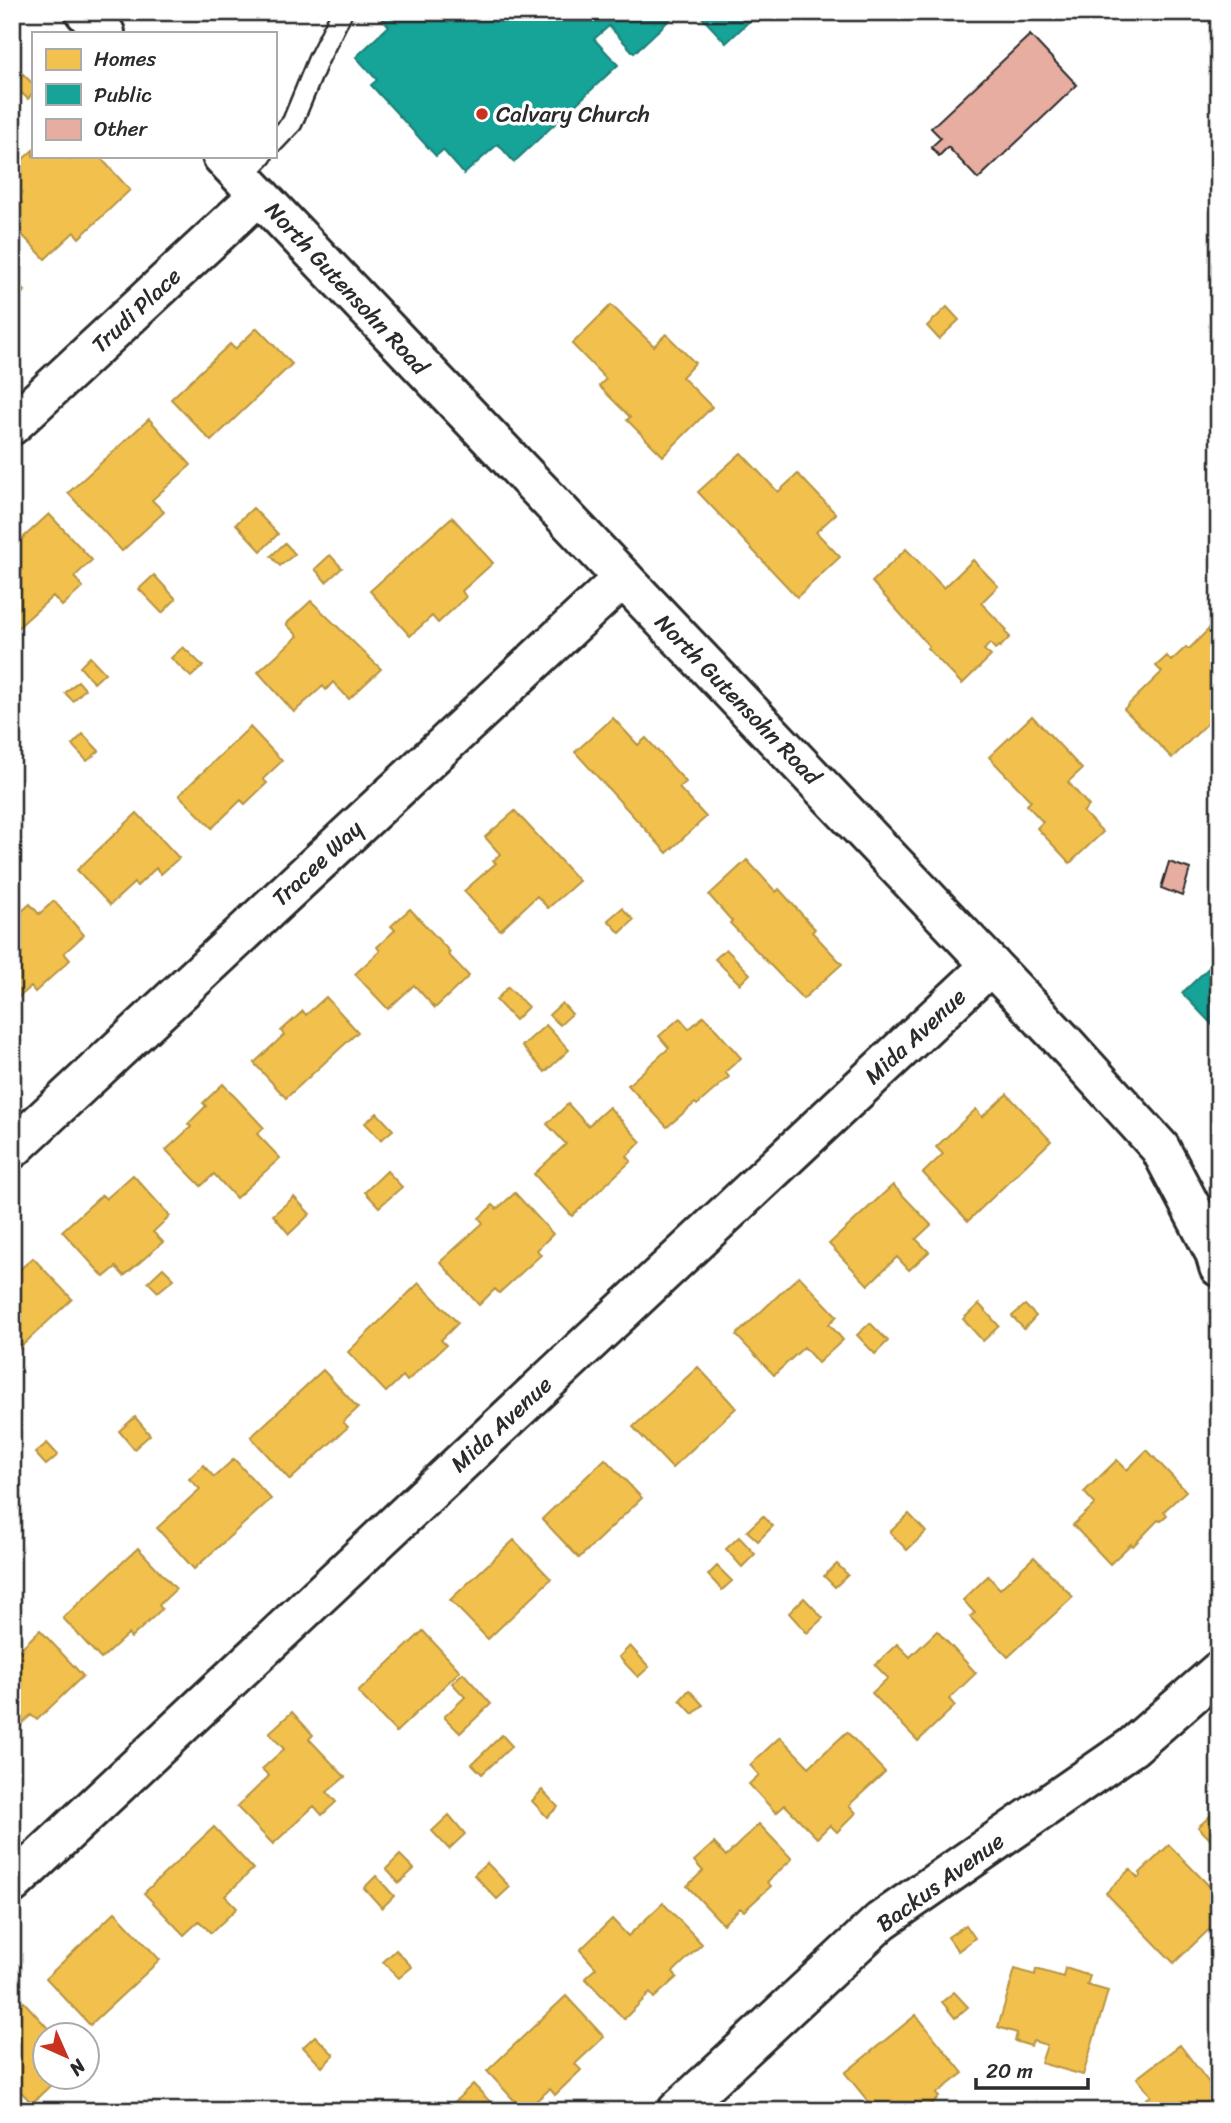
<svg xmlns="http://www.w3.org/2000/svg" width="1231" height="2123" font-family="Sriracha,sans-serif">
<rect width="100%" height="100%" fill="#fff"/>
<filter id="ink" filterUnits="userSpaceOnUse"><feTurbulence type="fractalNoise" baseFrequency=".0143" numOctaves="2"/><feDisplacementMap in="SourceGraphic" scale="14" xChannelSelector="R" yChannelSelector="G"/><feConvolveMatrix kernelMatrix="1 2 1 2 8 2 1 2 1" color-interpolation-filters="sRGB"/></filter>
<g filter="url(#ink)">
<path fill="#f2c14e" stroke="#b69444" stroke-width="2" d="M260,12h14l-8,7z
M23,74l10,10v9l-5,6 -15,-14z
M33,150v6h33l4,4 5,-4h24l31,34 -51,48 -5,-6 -29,27 -33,-35v-11l10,-10 -10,-11v-23z
M12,278l13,13 -13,11z
M611,305l43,41 12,-12 29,29 -13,14 30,30 -49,49 -36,-36 3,-3 -31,-31 7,-7 -34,-35z
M947,307l12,13 -20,19 -12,-13z
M257,328l35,36 -81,77 -40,-42 59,-55 5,5z
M149,419l42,46 -39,35 12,12 -42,39 -54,-58z
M741,453l37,39 20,-18 38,40 -20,18 24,25 -43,40 -99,-105z
M253,508l25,26 -17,17 -25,-27z
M49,514l43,46 -18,17 9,10 -21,19 -9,-10 -39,35 -2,-2v-81z
M452,517l41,46 -31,28 4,6 -28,26 -6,-7 -22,20 -40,-45z
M285,543l10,11 -15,12 -9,-10z
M906,549l38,39 29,-28 25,26 -17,17 26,27 -2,2 5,5 -10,10 -1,-1 -4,3 -5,-6 -6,7 7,6 -29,28 -35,-36 2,-2 -57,-64z
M330,555l12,13 -16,14 -11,-13z
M154,575l22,24 -14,14 -23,-24z
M311,601l70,68 -32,30 -16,-17 -7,8 -3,-4 -29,26 -36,-40 40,-36 -12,-12z
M1215,623l4,4v85l-47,46 -48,-49 38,-37 -6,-6 11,-10 4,5 15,-14 3,2z
M183,647l20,19 -12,11 -20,-19z
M90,657l15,16 -11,10 -14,-16z
M78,681l7,8 -12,12 -8,-8z
M1032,716l50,53 -14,13 21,24 -6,6 20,20 -33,31 -33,-35 6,-6 -16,-17 4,-4 -42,-44z
M613,718l25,27 8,-7 40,44 -7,6 27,29 -39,36 -92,-101z
M250,727l32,34 -19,18 4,4 -22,21 -4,-4 -29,28 -33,-33z
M83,734l16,17 -12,10 -15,-16z
M515,811l64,70 -31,27 -11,-12 -37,34 -36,-39 32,-28 -3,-2 7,-7 -15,-17z
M137,813l42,45 -18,16 -5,-6 -19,18 -3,-3 -24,22 -33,-35z
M747,860l29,32 3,-3 36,40 -3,3 30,32 -39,35 -73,-76 2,-2 -23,-26z
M54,901l30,34 -20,18 6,7 -35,32 -4,-5 -18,15 -1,-82 18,-16 9,10z
M622,908l12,12 -14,13 -12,-13z
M410,909l40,43 -2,2 21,22 -34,32 -21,-23 -26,24 -33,-35 25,-23 -3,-4 18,-17 -4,-4z
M726,949l24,25 -10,10 -25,-25z
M508,987l20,20 -13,13 -19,-20z
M326,997l32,35 -72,66 -32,-35 30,-28 -3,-4 22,-20 3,4z
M562,1003l10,11 -12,11 -11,-10z
M704,1016l37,42 -16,14 4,5 -32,28 -2,-2 -28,24 -39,-42 41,-37 -10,-12 21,-18 9,11z
M546,1025l23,25 -24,22 -23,-26z
M223,1084l41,44 -7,6 23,24 -44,40 -22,-24 -13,12 -35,-36 25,-23 -3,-3 18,-18 -3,-3z
M1007,1094l44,47 -83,80 -45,-48 20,-19 -7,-7 40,-38 6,8z
M568,1104l20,22 21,-19 32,35 -14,14 4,5 -59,55 -38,-42 32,-30 -19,-20z
M377,1113l16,17 -12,10 -16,-17z
M387,1171l15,16 -23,20 -14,-15z
M133,1175l37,41 -17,16 10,10 -39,34 -8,-9 -12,10 -42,-46 40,-36 4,4z
M893,1185l38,40 -15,14 13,13 -20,18 -12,-13 -29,28 -39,-41z
M515,1193l38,41 -16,16 4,5 -42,38 -4,-4 -16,16 -39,-43 43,-39 -4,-5 14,-13 4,4z
M294,1197l16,17 -21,20 -16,-19z
M33,1258l39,41 -60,56v-86l2,-2 4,4z
M163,1268l11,11 -16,13 -10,-10z
M799,1276l38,40 -8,8 14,16 -25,23 -14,-16 -30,28 -38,-40z
M419,1283l39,40 -17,17 5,5 -39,36 -4,-5 -17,16 -38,-40z
M979,1304l20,22 -16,15 -20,-22z
M1025,1305l11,11 -12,13 -12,-13z
M870,1323l18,18 -13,13 -18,-19z
M698,1367l38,41 -64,60 -39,-41z
M323,1370l35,38 -15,14 5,5 -58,53 -39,-43z
M135,1417l15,18 -16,14 -15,-18z
M47,1443l11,12 -12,10 -11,-12z
M1147,1450l39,41 -22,20 3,4 -7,6 -2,-1 -25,26 -2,-2 -21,20 -37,-39 22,-21 -11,-12 33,-32 10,10z
M234,1459l37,40 -77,70 -37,-41 43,-39 -11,-10 14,-14 11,12z
M605,1459l37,39 -63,60 -37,-39z
M909,1514l17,18 -19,18 -17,-18z
M763,1516l10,10 -15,15 -11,-10z
M739,1537l16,17 -13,13 -16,-18z
M514,1540l37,39 -63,60 -38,-39z
M138,1548l38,41 -17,16 3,4 -31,29 -3,-4 -27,25 -38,-41z
M1034,1557l39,40 -65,60 -38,-40 5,-4 -12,-13 25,-24 12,13z
M837,1564l11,11 -13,12 -11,-11z
M717,1566l15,15 -10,9 -14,-15z
M804,1598l19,20 -16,15 -18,-20z
M40,1630l43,46 -46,44 -6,-5 -19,18v-76z
M423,1631l37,40 -64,61 -38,-40z
M937,1631l39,42 -27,26 6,7 -37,35 -46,-48 16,-15 -13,-13 22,-21 13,13z
M630,1646l19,21 -11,10 -19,-20z
M463,1673l28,31 -31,29 -16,-16 21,-20 -13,-14z
M689,1690l14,15 -10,9 -13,-14z
M292,1712l21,23 -4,4 36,38 -18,15 9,10 -14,13 -8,-9 -41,38 -36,-37 32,-31 -7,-7 22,-20 -15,-16z
M847,1732l38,40 -36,33 7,8 -19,19 -7,-7 -13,13 -32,-33 -9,8 -27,-29 10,-9 -9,-10 30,-28 29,30z
M502,1735l10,11 -30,28 -10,-10z
M542,1790l16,17 -11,10 -15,-16z
M1219,1808v40l-21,-21z
M449,1815l16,19 -16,15 -17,-18z
M759,1824l33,35 -25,23 4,4 -27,25 -4,-3 -17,16 -36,-38 16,-15 -9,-10 20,-18 12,13z
M214,1827l39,42 -28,27 12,12 -26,25 -12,-12 -15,14 -40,-42z
M1169,1845l50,51v24l-45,43 -68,-70 24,-24 8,9 3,-3 -1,-2z
M400,1855l14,14 -15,14 -13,-14z
M487,1863l23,24 -13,12 -23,-24z
M376,1876l18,20 -12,12 -18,-20z
M663,1903l39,41 -29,28 4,5 -23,21 -4,-5 -26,26 -39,-41 11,-10 -16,-18 32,-31 16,17z
M115,1912l45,48 -70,65 -44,-47z
M966,1925l9,13 -17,13 -10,-14z
M396,1950l16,17 -13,11 -16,-16z
M1065,1968l25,8 -3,9 21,6 -25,84 -42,-12 6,-18 -14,-4 -2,5 -16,-5 2,-8 -19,-6 17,-58 20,6 1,-6 27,8z
M954,1992l14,15 -13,11 -13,-16z
M566,1996l38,41 -29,27 6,6 -26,25 -5,-6 -26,22 -37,-40z
M24,2002l31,34h-9v28l-7,6 13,14 -20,19 -14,-14 -6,6v-82z
M916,2015l47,58 -27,21 3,3 -16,14h-47l-31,-38z
M315,2036l19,19 -12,12 -19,-20z
M1180,2045l39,51v15h-64l-9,-12 5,-3 -14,-18z
M473,2084l26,27h-54z"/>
<path fill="#17a398" stroke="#1d7f77" stroke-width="2" d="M376,12h302l-44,41 -25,-27 -15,13 24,26 -104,97 -16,-18 -34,30 -21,-24 -7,6 -65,-71 6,-5 -21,-23 33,-31z
M697,12h62l-33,31z
M1219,958v74l-37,-39z"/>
<path fill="#e6ada0" stroke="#2b2b2b" stroke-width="2" d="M1030,35l47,50 -99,94 -30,-32 -9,9 -8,-9 10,-9 -10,-10z
M1169,862l21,7 -8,27 -21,-8z"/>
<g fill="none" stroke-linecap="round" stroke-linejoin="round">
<g stroke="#2b2b2b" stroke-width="24">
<path id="lane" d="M275,141l17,-18 26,-63 24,-48
M242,177l20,-21"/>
</g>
<g stroke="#2b2b2b" stroke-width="44">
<path id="street" d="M12,425l247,-230
M12,1149l611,-571
M12,1884l979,-919"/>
</g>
<g stroke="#2b2b2b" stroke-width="44">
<path id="secondary" d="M85,12l20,21
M222,156l840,884 98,108 55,105 4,14
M677,2111l204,-190 251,-174 87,-76"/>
</g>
<use href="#lane" stroke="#fff" stroke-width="19"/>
<use href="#street" stroke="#fff" stroke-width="38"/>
<use href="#secondary" stroke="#fff" stroke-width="38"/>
</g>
</g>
<circle fill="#c8321e" stroke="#fff" stroke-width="2.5" cx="482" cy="114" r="7"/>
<g text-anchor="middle" stroke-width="7" stroke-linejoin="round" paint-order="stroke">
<g font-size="23" fill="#2b2b2b" stroke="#fff" text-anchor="start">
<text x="496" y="122">Calvary Church</text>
</g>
<g font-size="23" fill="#2b2b2b" stroke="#fff">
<text transform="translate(347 288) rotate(47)" y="8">North Gutensohn Road</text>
<text transform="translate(136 310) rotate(-43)" y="8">Trudi Place</text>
<text transform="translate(738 699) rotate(46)" y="8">North Gutensohn Road</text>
<text transform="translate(317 863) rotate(-43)" y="8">Tracee Way</text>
<text transform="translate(915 1036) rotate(-43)" y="8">Mida Avenue</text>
<text transform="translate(501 1424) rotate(-43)" y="8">Mida Avenue</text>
<text transform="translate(940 1882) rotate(-36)" y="8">Backus Avenue</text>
</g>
</g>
<rect width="1231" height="2123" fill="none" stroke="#fff" stroke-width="42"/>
<rect x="21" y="21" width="1189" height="2081" fill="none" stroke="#2b2b2b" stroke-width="2.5" filter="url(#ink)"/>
<rect x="32" y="32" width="245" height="126" fill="#ffffff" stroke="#aaaaaa" stroke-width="2"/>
<rect x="46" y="49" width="35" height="21" fill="#f2c14e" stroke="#aaaaaa" stroke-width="2"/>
<text x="94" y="66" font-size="21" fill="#2b2b2b">Homes</text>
<rect x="46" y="84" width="35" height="21" fill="#17a398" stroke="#aaaaaa" stroke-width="2"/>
<text x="94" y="102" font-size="21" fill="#2b2b2b">Public</text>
<rect x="46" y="119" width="35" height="21" fill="#e6ada0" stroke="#aaaaaa" stroke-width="2"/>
<text x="94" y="136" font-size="21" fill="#2b2b2b">Other</text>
<g transform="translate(66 2056) rotate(135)"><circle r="33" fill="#ffffff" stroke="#aaaaaa" stroke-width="2"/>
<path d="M0-5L12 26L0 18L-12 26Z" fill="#c8321e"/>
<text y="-10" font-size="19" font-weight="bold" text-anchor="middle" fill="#2b2b2b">N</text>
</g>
<path d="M976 2078v10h112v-10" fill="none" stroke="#2b2b2b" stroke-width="3.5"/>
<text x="986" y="2078" font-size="21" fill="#2b2b2b" stroke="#ffffff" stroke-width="5" paint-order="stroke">20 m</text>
</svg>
